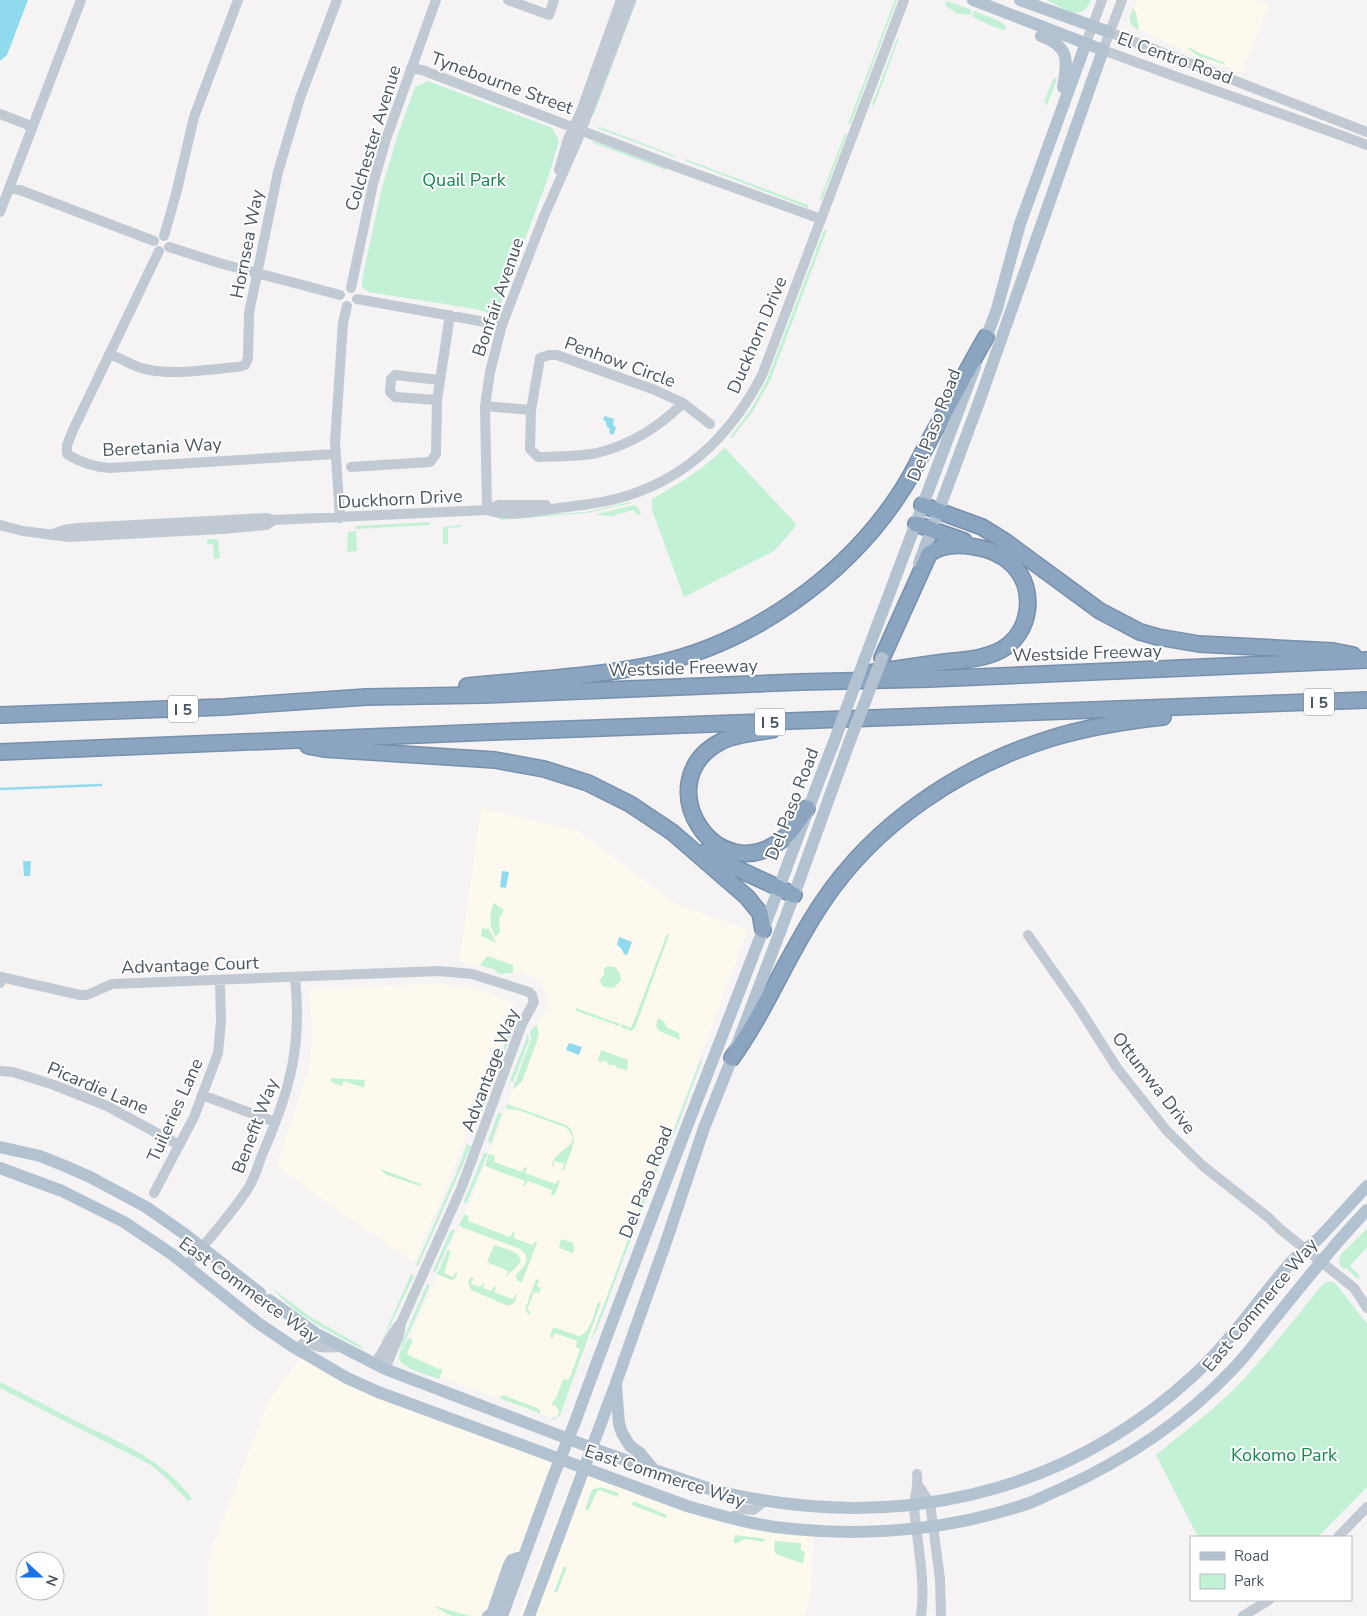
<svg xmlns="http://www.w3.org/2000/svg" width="1367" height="1616" font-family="'Nunito Sans',sans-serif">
<rect width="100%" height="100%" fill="#f5f3f3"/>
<path fill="#fdf9ef" d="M1137,0h119l13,5 -27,67 -41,-13 -74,-36z
M481,808l97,23 98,73 72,26 -94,250 -94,234 -10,3 -148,-54 -2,-4 78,-176 54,-145 -1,-7 13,-15 3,-11v-9l-5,-10 -8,-9 -13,-5 -17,3 -13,-7 -32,-7z
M438,984l32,4 16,4 30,12 -70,184 -32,74 -87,-59 -51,-38 33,-97 3,-37 -4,-42z
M301,1357l251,104 -57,155h-286v-61l60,-155z
M576,1469l140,53 41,9 56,3 -2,59 -6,23h-286z"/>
<path fill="#c3f1d5" d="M635,0h2l-43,114 -2,1z
M895,0h2l-46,123 -3,1z
M1046,0h45c-10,25 -28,7 -45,0z
M947,1l25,9 -2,5 -14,-2 -11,-8z
M1133,8l3,5 3,17c-11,-5 -11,-11 -6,-22z
M974,11l23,9 9,6 -1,4c-5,0 -30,-11 -33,-14z
M899,38l-25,68 -2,-2 25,-65z
M1190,48l12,6 21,8 3,3 -28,-9 -10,-7z
M1055,78l2,1 -10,26 -3,-3 1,-3 8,-19z
M428,81l124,47 7,13 -12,40 -48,127v4l-5,4h-4l-4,-4 -10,-3 -108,-17 -6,-5v-7l19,-89 18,-60 16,-44z
M600,127l76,29 -1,1 -78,-29z
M845,133l2,1 -26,68 -1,-3z
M593,141l73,27v2l-73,-27z
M685,159l123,46v3l-122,-47z
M824,230h3l-57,151 -17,30 -22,28v-3l20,-27 16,-29z
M725,448l72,77 -23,26 -90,46 -32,-87v-11c27,-15 51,-30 73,-51z
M630,502l2,1 -45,10 -87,7 -1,-2 87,-6z
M634,505l4,3 3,6 -3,1 -5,-5 -21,6 -18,-1z
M429,522l1,3 -75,4v-3z
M461,525v2l-13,1v16h-5v-17z
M356,531l1,20 -10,1 1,-20z
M207,539h11l2,19 -6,1 -1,-15h-6z
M494,903l10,7 -5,9 1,13 -5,5c-5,-10 -7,-24 -1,-34z
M482,928l7,1 7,14 -15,-7z
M667,934l2,1 -34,93 -4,3 -10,-4 1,-3 8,4 2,-2z
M487,956l26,9v8l-14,1 -4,-4 -15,-5z
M608,966l7,1 5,6 1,7 -7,8 -10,-1 -5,-6 5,-6v-7z
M576,1008l44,16 -1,2 -43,-15z
M518,1016l-40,108h-3l39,-105z
M658,1018l6,3 2,6 13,6 1,7 -21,-9 -3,-5z
M537,1025l2,10 -17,47 -9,7 18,-50 -1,-8z
M528,1034l1,6 -16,42 -3,-1z
M601,1050l27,10 -1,11 -4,-2 -6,-1 -2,-3h-6l-3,-4 -6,1 -2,-2z
M703,1058l-26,69 -24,53 -56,149 -7,13 61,-165 24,-51 25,-65z
M331,1078l34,2 -1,8 -20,-7 -2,5 -11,-4z
M507,1104l59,21c16,10 3,31 -2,45h-2l2,-6 -9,-3 -2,5h-1c0,-2 2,-7 3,-8 7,-10 29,-15 10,-31l-47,-17 -12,-1z
M498,1113h4l-11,31 -3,-3z
M467,1144l4,2 -53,120 -2,-1 39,-89z
M484,1153h4l-22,51 -2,-3z
M489,1154l6,2 -1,6 28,10 2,-5 3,1 -2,5 31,11 2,-4 2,1 -5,14 -4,1 1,-6 -24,-9 -3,5h-2l2,-5 -40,-15z
M378,1168l43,16 -1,2 -33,-11z
M465,1214l4,3 -1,4 42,16 3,-5 2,1 -1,5 18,7 4,-4 1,2 -15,39 -5,-1 -1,-6c8,-9 17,-17 4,-26l-59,-22 -2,-2z
M1367,1229v18l-17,19 10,10 -2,3 -11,-10 -5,-1c-4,-5 -3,-9 -1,-14z
M451,1230h4l-20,43 -2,-2z
M561,1239l13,4 -1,3 2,1 -2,6 -14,-5z
M494,1245c10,4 26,5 27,17l-15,15 2,-6 -21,-9z
M448,1250l3,1 -7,22 9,4 2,-4 2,-1v2l-2,5 -4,1 -14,-6z
M411,1274l3,2 -32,66 1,-4z
M472,1277l1,2 -2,5 9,3 4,-5 -1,6 8,3 3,-5 2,2 -2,4 19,7 3,-5 1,1c-1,7 -4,11 -11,10l-35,-15 -3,-7 2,-5z
M536,1279l3,1 -2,6 4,2 -2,5 -5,-1 -7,18 4,2 -2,3 -4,-5z
M1329,1281l6,2 32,41v163l-49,50h-120l-42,-82c29,-24 59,-46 85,-73 29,-31 55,-65 82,-98z
M427,1284l3,1 -27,61 -4,3z
M273,1289l36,27 52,30 3,4c-31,-17 -68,-33 -91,-61z
M598,1302l3,1 -41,112 -7,5 -1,-2 4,-1 3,-5 -3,-6 -5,-2 6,-8 6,-17 6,1 11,-31 -4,-2 1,-6 -22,-8 -3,6 -2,-4 3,-7h3l23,8c12,-3 15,-24 19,-34z
M409,1338l4,2 -6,14 33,16 1,-2 2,1 -4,10c-10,-4 -42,-11 -40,-23 1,-6 7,-13 10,-18z
M0,1382c27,14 55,28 82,42 41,20 83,37 110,75l-4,2 -21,-22 -16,-14 -151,-77z
M503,1395l34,13 3,2v4l-8,-4 -33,-12z
M600,1487l19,6 -2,4 -17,-7 -3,1 -9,20 -3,-2 7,-19z
M633,1501l34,14 -1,3 -34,-13z
M735,1535l30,4 -1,3 -19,-3 -7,4h-5z
M775,1541l26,2v7l4,2 -2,12 -27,-10 -2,-6z
M564,1566l3,1 -10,26 -3,-1z
M434,1606l37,10h-20z"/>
<path fill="#90daee" d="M0,0h28l-21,55 -7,6z
M605,416l9,3 -1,5 3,4 -3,7 -4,-2 1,-4 -3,-2 -1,-5 -3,-3z
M23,861h8l-1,15h-6z
M502,871l7,1 -3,16 -6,-1z
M619,937l13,5 -5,13 -3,-1 -3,-6 -4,-3z
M569,1043l13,4 -3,8 -13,-5z"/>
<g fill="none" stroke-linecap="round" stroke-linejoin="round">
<path stroke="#90daee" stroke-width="2.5" d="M0,789l101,-4"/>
<g stroke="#7690ad" stroke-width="18">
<path id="highway" d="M922,505l60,22 24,15 94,69 40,21 18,5 41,7 134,7 20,4
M916,524l48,17
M874,672c23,-3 47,-7 71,-10 19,-2 39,-3 56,-12 30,-17 36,-60 12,-85 -19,-19 -63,-27 -84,-11l-47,104
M467,686c61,-6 124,-9 184,-21 99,-20 197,-90 251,-175 10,-15 17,-31 26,-47 19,-35 38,-71 58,-106
M0,715l223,-8 143,-10 117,-2 318,-13 128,-3 438,-19
M772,730c-17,3 -37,4 -52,12 -74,40 -3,152 64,96 10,-8 16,-20 23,-30
M308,746l16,3 171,11 49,9 44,14 42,21 42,28 75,65 13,16 3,17
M0,752l491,-20 876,-32
M705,852l18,10 71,33
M732,1058c35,-49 56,-105 90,-155 53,-80 139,-137 230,-165 36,-11 74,-17 111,-21"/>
</g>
<path stroke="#c1cad2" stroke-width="10" d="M508,0l41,15 5,-15
M1122,0l-19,50c88,33 176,62 264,95
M1109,32l258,100
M1086,43l16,-43
M411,68l11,2 255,97 144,52
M0,114l26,10 6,5
M559,170l9,-31 12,-25 41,-114
M9,188l11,2 134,51
M0,212l81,-212
M164,236l12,-42 18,-77 44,-117
M169,247l50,16 121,32
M159,251l-86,179 -6,15v9c14,9 27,13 43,14l225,-14
M351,288l22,-104 13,-45 50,-139
M357,299l145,26
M110,355c13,3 21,11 35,14 30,7 63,0 93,-2l7,-2 3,-7 1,-45 29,-141 22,-74 37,-98
M437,400l-42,-3 -5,-5 1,-13 4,-4 44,5
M683,403c-24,24 -53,42 -86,50 -19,4 -40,3 -59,4l-8,-8 1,-39 9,-52 9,-3h8l98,35 28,13 27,21
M485,406l46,4
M351,467l79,-5 6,-8 1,-54 13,-85
M487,510l-2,-104 5,-34 12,-47 42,-109 34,-77 53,-139
M487,510l11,-5h48
M340,518l-5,-76 8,-119 4,-17
M0,525l23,6 46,6 153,-8 44,-4 8,-5
M53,534l11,-4 13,-2 190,-10 7,2 213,-10c19,8 52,1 72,-2 20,-3 40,-4 60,-10 67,-18 112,-63 143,-123l142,-375
M1028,935l51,73 38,60 50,63 36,35 66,52 11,11 74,59 13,20
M0,983l1,-6 79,18h7l25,-11 327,-13 33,3 57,18 3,3 2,7 -12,22 -61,165 -60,134c-12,12 -16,28 -27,41
M0,1071l13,1 41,13 53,21 72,39
M202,1095l73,27
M154,1193l40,-76 24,-64 3,-32 -1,-41
M187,1265c21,-25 44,-50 62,-78 7,-12 10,-26 16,-39 26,-61 37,-104 30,-171
M297,1349c10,-12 10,-5 22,-2 6,1 15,0 21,0
M385,1369l14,-34 2,-12
M917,1474c2,13 -3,23 -3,34 3,36 12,72 7,108
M918,1485l12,18 10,76 1,37
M733,1519l1,-3 8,-7 11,1 12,-9
M1338,1537l29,-30
M1243,1616l26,-16"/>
<path stroke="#b3c2d1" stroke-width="12" d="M1020,0l89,32
M1041,36c29,11 27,24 22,51
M983,346l14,-37 23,-85 66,-181
M919,563l60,-161 124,-352 -130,-50
M865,658l110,-291
M0,1147l40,9 25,10 25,11 56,30 40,28 74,58
M0,1168l62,23 62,31 49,33 85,68 34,23 55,32 31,14 309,114c35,10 70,20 106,23 79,8 164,0 239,-27 10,-4 19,-9 29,-13 64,-29 123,-68 171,-119 16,-16 29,-35 44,-53 29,-36 58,-73 91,-107
M269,1300l46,33 70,36 223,85 102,35
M616,1386l3,38 3,9 8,13 10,7 14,17
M721,1492c173,40 340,5 472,-116 38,-35 65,-76 98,-114 9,-9 20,-16 29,-25 16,-17 31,-34 47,-51
M488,1616l4,-2 17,-49 3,-5 12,-4
M502,1616l51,-139 22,-55c60,-165 125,-328 188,-492 24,-62 46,-125 71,-188
M529,1616l87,-233 50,-141 38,-114 28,-70 62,-163 55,-152"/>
<use href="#highway" stroke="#8ba5c1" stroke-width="15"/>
<path stroke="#b3c2d1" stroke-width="12" d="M834,742l31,-84
M849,743l33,-85"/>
</g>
<g text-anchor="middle" stroke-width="4" stroke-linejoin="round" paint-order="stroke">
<g fill="#fff" stroke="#808990" stroke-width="1">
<rect x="1304" y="688.5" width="30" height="27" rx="4"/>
<rect x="168" y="695.5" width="30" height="27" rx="4"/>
<rect x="755" y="708.5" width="30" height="27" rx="4"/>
</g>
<g font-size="16" font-weight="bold" fill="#4a5661">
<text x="1319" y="708">I 5</text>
<text x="183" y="715">I 5</text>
<text x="770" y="728">I 5</text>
</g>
<g font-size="18" fill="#4a5661" stroke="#fff">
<text transform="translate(1175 58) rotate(20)" y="6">El Centro Road</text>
<text transform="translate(502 83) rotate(20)" y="6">Tynebourne Street</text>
<text transform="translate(373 138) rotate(-73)" y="6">Colchester Avenue</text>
<text transform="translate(247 244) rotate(-79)" y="6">Hornsea Way</text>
<text transform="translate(498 297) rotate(-71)" y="6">Bonfair Avenue</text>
<text transform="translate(757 335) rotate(-67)" y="6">Duckhorn Drive</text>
<text transform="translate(620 362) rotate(20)" y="6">Penhow Circle</text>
<text transform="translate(934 425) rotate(-69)" y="6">Del Paso Road</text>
<text transform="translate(162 447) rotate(-3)" y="6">Beretania Way</text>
<text transform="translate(400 499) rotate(-3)" y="6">Duckhorn Drive</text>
<text transform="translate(1087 653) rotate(-2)" y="6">Westside Freeway</text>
<text transform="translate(683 668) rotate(-2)" y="6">Westside Freeway</text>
<text transform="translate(792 804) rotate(-69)" y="6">Del Paso Road</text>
<text transform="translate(190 965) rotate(-2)" y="6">Advantage Court</text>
<text transform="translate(490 1070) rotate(-69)" y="6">Advantage Way</text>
<text transform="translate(1154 1083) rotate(52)" y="6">Ottumwa Drive</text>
<text transform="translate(98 1088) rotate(23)" y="6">Picardie Lane</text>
<text transform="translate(175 1110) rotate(-66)" y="6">Tuileries Lane</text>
<text transform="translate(255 1126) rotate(-69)" y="6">Benefit Way</text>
<text transform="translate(646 1182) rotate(-69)" y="6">Del Paso Road</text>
<text transform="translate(249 1290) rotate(36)" y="6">East Commerce Way</text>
<text transform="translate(1260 1305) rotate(-50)" y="6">East Commerce Way</text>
<text transform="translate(665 1476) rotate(18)" y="6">East Commerce Way</text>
</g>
<g font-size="18" fill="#17864f" stroke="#fff">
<text x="464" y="186">Quail Park</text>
<text x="1284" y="1461">Kokomo Park</text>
</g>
</g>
<rect x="1190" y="1536" width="162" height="65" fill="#ffffff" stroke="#b7bbc0"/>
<rect x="1200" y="1552" width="25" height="8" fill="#b3c2d1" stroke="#b7bbc0"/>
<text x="1234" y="1561" font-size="15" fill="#4a5661">Road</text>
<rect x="1200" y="1574" width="25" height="15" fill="#c3f1d5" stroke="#b7bbc0"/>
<text x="1234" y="1586" font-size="15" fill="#4a5661">Park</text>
<g transform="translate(40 1576) rotate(111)"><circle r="24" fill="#ffffff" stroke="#b7bbc0"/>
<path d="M0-4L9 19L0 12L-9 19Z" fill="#1a73e8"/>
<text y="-8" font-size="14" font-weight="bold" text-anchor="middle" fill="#4a5661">N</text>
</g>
</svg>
